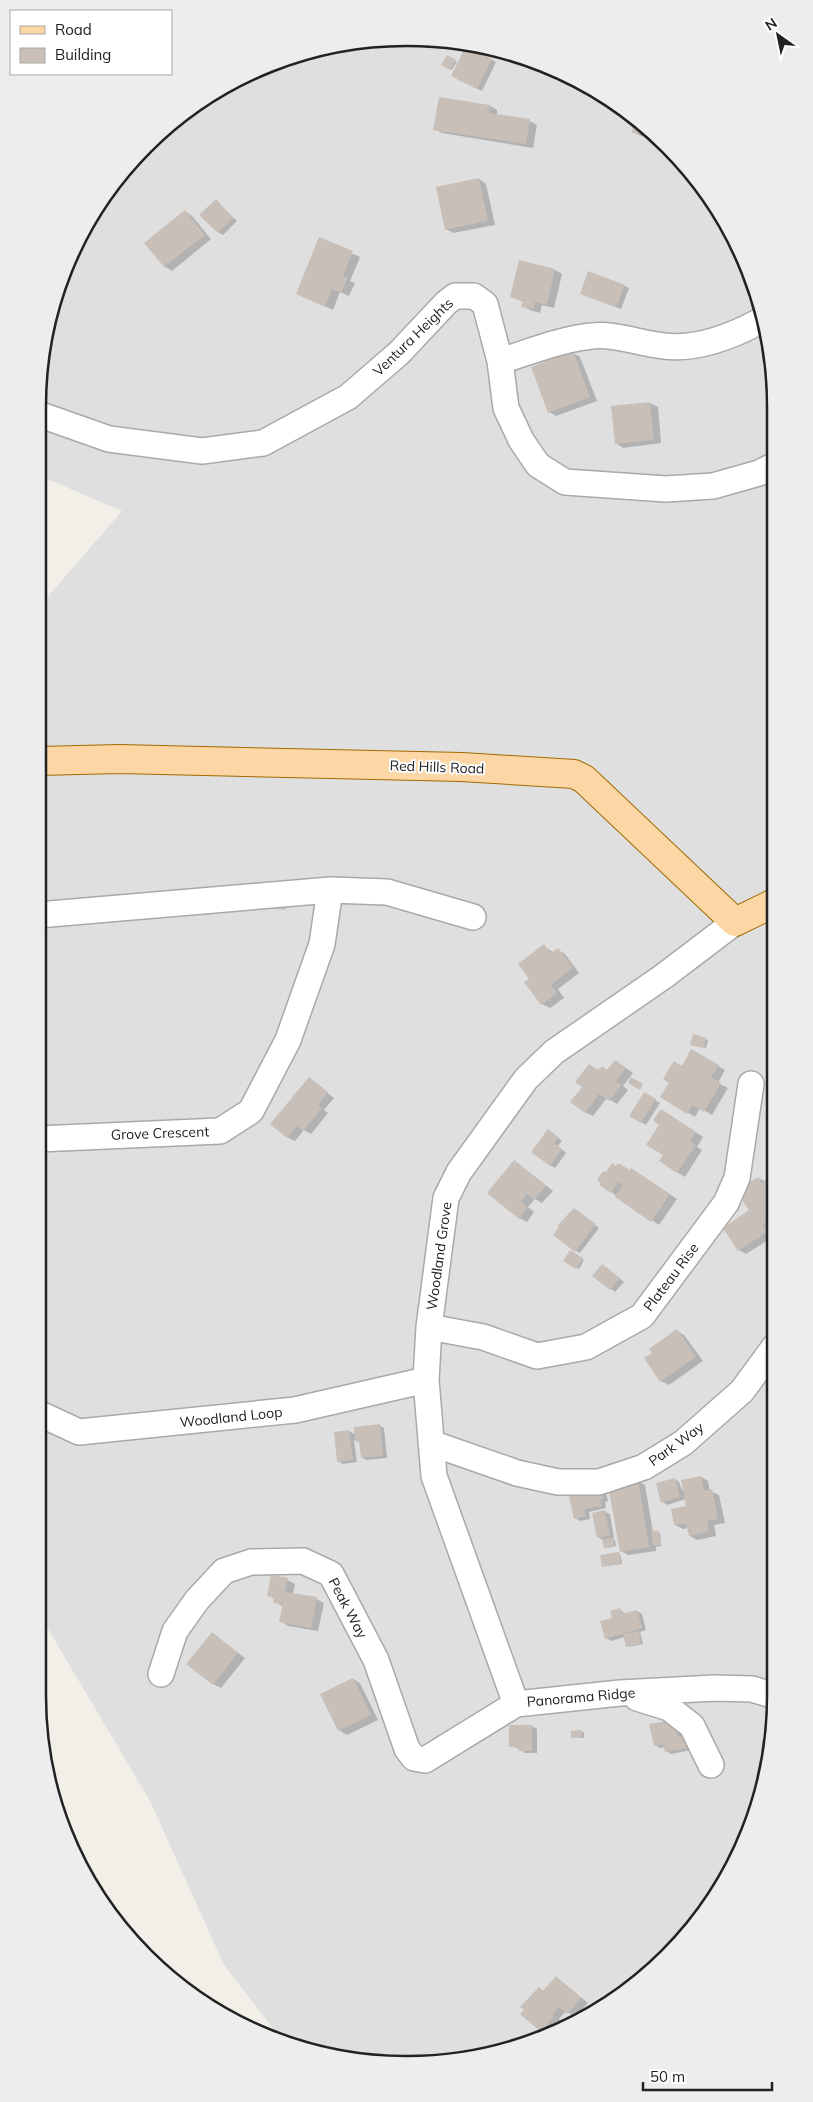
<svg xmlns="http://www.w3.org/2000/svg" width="813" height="2102" font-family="Mulish,sans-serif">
<rect width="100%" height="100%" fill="#f2efe9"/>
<path fill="#e0dfdf" d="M431,38l71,12 109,50 73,63 63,102 25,93 3,1337 -12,96 -26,68 -38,61 -88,82 -63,34 -69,21 -121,4 -73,-17 -61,-79 -74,-164 -112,-189v-1004l84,-97 -84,-36v-69l12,-95 26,-68 38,-61 49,-53 59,-42 66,-30 71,-16z"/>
<path fill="#0003" d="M467,48l29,14 -14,29 -25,-12z
M448,57l9,5 -5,8 -9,-5z
M440,98l50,8 7,4v5l32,6 8,4 -4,23 -91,-15 -7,-4z
M634,120l21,18 -14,-2 -8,-4z
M479,179l7,5 9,41 -42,8 -7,-4z
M216,201l21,20 -14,14 -5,-3z
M185,211l7,5 19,23 -39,32 -8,-5z
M320,239l40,18 -10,24 5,2 -6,13 -9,-4 -7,18 -36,-16z
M520,262l35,8 7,4 -8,34 -12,-3 -2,8 -10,-3 -7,-4 1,-4 -13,-5z
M624,286l5,2 -8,21 -35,-13z
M573,353l7,4 17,44 -41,15 -7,-4z
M650,403l8,4 3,36 -38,5 -7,-5z
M544,946l10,7 4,-3 7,4 14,19 -21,16 6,9 -14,10 -8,-4 -12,-25z
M694,1036l14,4 -2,8 -12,-3z
M692,1051l33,19 -7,13 10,5 -16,27 -12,-7 -5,9 -33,-20z
M616,1061l17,12 -10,13 5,4 -11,14 -10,-6 -14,18 -8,-4 14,-41h9z
M310,1079l24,19 -10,12 4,3 -17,21 -7,-4 -9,11 -8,-4z
M645,1094l15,9 -14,22 -15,-9z
M669,1115l34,22 -6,10 5,3 -17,27 -8,-5 -13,-17z
M553,1133l9,8 -4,5 8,7 -11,15 -5,-3z
M515,1161l38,30 -11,12 -7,-4 -7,8 6,5 -7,10 -8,-4z
M617,1167l22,7 38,25 -18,26 -58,-40z
M758,1178l16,7v41l-4,3 4,7 -28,18 -7,-4 12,-40z
M579,1213l20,15 -19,25 -4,-2z
M570,1252l14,8 -5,9 -14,-8z
M607,1268l17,14 -9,10 -21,-16z
M677,1331l7,4 19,26 -34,24 -8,-4 -7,-28z
M379,1425l5,3 3,30 -21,2 -4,-3 -1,-14 -7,-3 3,22 -14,2 -5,-3 11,-30 7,4z
M701,1477l7,4 2,10 9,4 6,28 -11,2 2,11 -19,4 -7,-4 -2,-8 -5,1 -8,-4 12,-18 -1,-8 -19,6 -4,-3 12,-23 4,3 3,8z
M637,1480l8,5 8,47 7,1 1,13 -5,1v4l-28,4 -7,-4z
M605,1489l3,12 -3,1 1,6 -17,4 1,7 -10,2 -5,-3 -5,-25z
M605,1512l5,2 4,24h-3l4,2 1,6 -9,2 -4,-8 -5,-3z
M618,1553l2,1 2,10 -19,2z
M287,1580l8,4 -2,10 23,5 8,4 -6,28 -30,-5 -7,-5 3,-14 -9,-5v-3l-7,-4z
M620,1609l6,6 11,-4 5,3 4,16 -6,2 3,12 -14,3 -4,-10 -14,4 -5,-3 8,-20z
M212,1633l33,25 -24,30 -8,-4z
M353,1679l7,4 18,37 -31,15 -8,-5z
M680,1724l2,13 10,13 -21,4 -5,-3 -1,-4 -5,1 -5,-3z
M532,1726l5,3v24h-12l-5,-4 -10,-3z
M582,1731l2,2v5l-12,-1z
M556,1977l32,26 -13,14 -9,-6 -7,8 2,2 -12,14 -7,-4 -17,-21 14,-22 5,3z"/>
<path fill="#c7bfb8" d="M466,46l26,13 -15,30 -26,-13z
M447,55l9,5 -6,10 -9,-5z
M439,97l51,8 -1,8 41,6 -4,25 -93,-14z
M633,119l18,15 -19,-1z
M479,178l9,43 -43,9 -9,-43z
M216,199l17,19 -15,15 -19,-18z
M185,210l20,25 -41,32 -20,-24z
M319,237l34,14 -10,25 5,2 -7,15 -9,-4 -7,18 -29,-13z
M519,260l36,9 -8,36 -12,-3 -2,7 -12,-2 2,-6 -13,-4z
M588,271l37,14 -9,22 -36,-13z
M573,351l17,46 -42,16 -17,-46z
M650,402l4,38 -39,4 -4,-38z
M266,900l20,1v9l-20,-2z
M544,944l7,9 7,-5 15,20 -22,17 6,8 -16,12 -17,-23 5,-3 -11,-15z
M693,1034l13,4 -2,10 -14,-3z
M691,1049l28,16 -8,12 10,6 -17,29 -12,-7 -5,9 -27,-17 9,-14 -6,-4 11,-18 8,5z
M615,1060l11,8 -10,13 5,4 -12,16 -10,-7 -14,19 -15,-11 12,-15 -7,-5 14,-18 9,6 4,-4 5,4z
M309,1077l19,15 -10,13 4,3 -19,23 -6,-5 -10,12 -17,-14z
M631,1077l12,7 -3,6 -12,-7z
M644,1092l12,7 -15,24 -12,-7z
M661,1109l35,23 -6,9 6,4 -19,28 -18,-12 4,-6 -17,-10 13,-20 -6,-5z
M548,1129l10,8 -4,6 8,6 -12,17 -19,-14z
M514,1160l32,26 -12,14 -7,-6 -6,8 7,5 -9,12 -32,-26z
M612,1163l4,3 2,-3 12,7 1,-2 39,26 -19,28 -36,-25 8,-12 -5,-3 -7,11 -12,-8 2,-2 -4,-3 6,-9 3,1z
M758,1177l4,6 5,-4 7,11v27l-11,8 4,7 -29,19 -15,-23 26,-18 -13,-19z
M574,1208l22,16 -21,28 -22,-17 6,-8 -2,-1z
M570,1250l13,8 -7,11 -13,-8z
M602,1264l18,14 -10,12 -18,-14z
M677,1329l19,28 -36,25 -16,-24 8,-5 -3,-4z
M380,1424l3,32 -22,2 -2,-17h-4l-1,-14z
M349,1430l4,30 -16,2 -3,-30z
M701,1476l3,15 8,-2 6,30 -11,2 2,11 -20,4 -3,-13 -12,2 -3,-16 15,-3 -5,-26z
M675,1478l5,19 -19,6 -5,-20z
M638,1479l11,68 -29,5 -12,-67z
M601,1485l2,14 -3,1 2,6 -18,3 2,7 -12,3 -6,-27z
M605,1510l5,25 -13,3 -5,-25z
M651,1531h8l1,14 -7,1z
M613,1538l1,8 -10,2 -2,-9z
M619,1552l1,12 -18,3 -2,-12z
M271,1575l17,3 -3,14 32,5 -6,31 -32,-6 4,-18 -10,-1 1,-6 -7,-1z
M620,1608l2,6 15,-4 5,18 -37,11 -5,-18 12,-3 -2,-7z
M639,1631l2,13 -15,3 -3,-13z
M212,1632l26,21 -25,32 -27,-21z
M353,1678l18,37 -33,16 -18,-37z
M675,1720l3,17 7,-1 3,12 -23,4 -2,-8 -9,2 -5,-22z
M509,1725h23v26h-13l-1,-4h-9z
M582,1730v7l-11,1v-7z
M556,1976l25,22 -14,16 -8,-7 -7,7 2,2 -13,16 -21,-18 4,-4 -4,-3 19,-20 4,4z"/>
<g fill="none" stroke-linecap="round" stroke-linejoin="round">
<g stroke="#a9a9a9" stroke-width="28">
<path id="minor" d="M500,361c30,-9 61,-22 92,-25 22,-3 50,8 72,10 34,4 69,-10 98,-26
M38,414l71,25 93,12 61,-8 85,-46 51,-44 47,-50 9,-7h19l11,8 15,57 6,47 15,32 17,25 27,17 101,7 47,-3 46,-13 14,-7
M38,915l292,-25 57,2 86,25
M38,1139l182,-8 31,-20 37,-71 34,-96 8,-54
M429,1327l54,10 54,19 49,-9 56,-31 84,-113 11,-25 14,-94
M38,1413l41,19 216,-22 131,-30
M431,1443l86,30 41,9h41l45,-15 39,-24 59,-52 33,-45
M161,1674l14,-43 22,-31 27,-29 27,-9 52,-1 28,13 45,86 31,89 7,9 11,2 91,-56 104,-11 95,-5 37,1 23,7
M637,1698l32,10 23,18 19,39
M516,1704l-82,-228 -8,-96 3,-53 17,-129 13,-26 67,-93 28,-27 110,-76 71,-54"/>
</g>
<g stroke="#a06b00" stroke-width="30">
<path id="major" d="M38,761l81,-2 343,8 112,7 10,5 151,143 39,-19"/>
</g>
<use href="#minor" stroke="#fff" stroke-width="25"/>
<use href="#major" stroke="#fcd6a4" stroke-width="28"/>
</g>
<g text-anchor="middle" stroke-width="4" stroke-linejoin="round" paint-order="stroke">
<g font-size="14" fill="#222" stroke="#fff">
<text transform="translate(413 337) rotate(-44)" y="5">Ventura Heights</text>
<text transform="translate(437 767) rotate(2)" y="5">Red Hills Road</text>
<text transform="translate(160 1133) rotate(-2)" y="5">Grove Crescent</text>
<text transform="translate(439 1256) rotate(-82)" y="5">Woodland Grove</text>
<text transform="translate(671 1277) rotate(-53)" y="5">Plateau Rise</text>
<text transform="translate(231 1417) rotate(-6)" y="5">Woodland Loop</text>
<text transform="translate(676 1444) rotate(-36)" y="5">Park Way</text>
<text transform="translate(348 1608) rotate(62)" y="5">Peak Way</text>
<text transform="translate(581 1697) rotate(-5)" y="5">Panorama Ridge</text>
</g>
</g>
<path d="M0 0H813V2102H0ZM406 46H407A360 360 0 0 1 767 406V1696A360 360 0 0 1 407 2056H406A360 360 0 0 1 46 1696V406A360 360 0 0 1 406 46Z" fill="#ededed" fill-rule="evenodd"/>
<path fill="none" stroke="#222" stroke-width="2.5" d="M406 46H407A360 360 0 0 1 767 406V1696A360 360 0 0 1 407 2056H406A360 360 0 0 1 46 1696V406A360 360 0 0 1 406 46Z"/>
<rect x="10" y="10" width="162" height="65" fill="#ffffff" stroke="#a7a7a7"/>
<rect x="20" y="26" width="25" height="8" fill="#fcd6a4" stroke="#a7a7a7"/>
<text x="55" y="35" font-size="15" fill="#222222">Road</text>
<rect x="20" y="48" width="25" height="15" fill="#c7bfb8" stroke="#a7a7a7"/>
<text x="55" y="60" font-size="15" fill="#222222">Building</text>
<g transform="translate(778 35) rotate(327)" stroke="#ffffff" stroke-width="4" paint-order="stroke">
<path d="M0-4L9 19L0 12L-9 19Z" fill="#222222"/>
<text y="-8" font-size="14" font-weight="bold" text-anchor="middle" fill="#222222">N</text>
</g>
<path d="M643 2082v8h129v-8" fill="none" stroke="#222222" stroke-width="2.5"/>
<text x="650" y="2082" font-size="15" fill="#222222" stroke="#ffffff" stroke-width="4" paint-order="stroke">50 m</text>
</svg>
